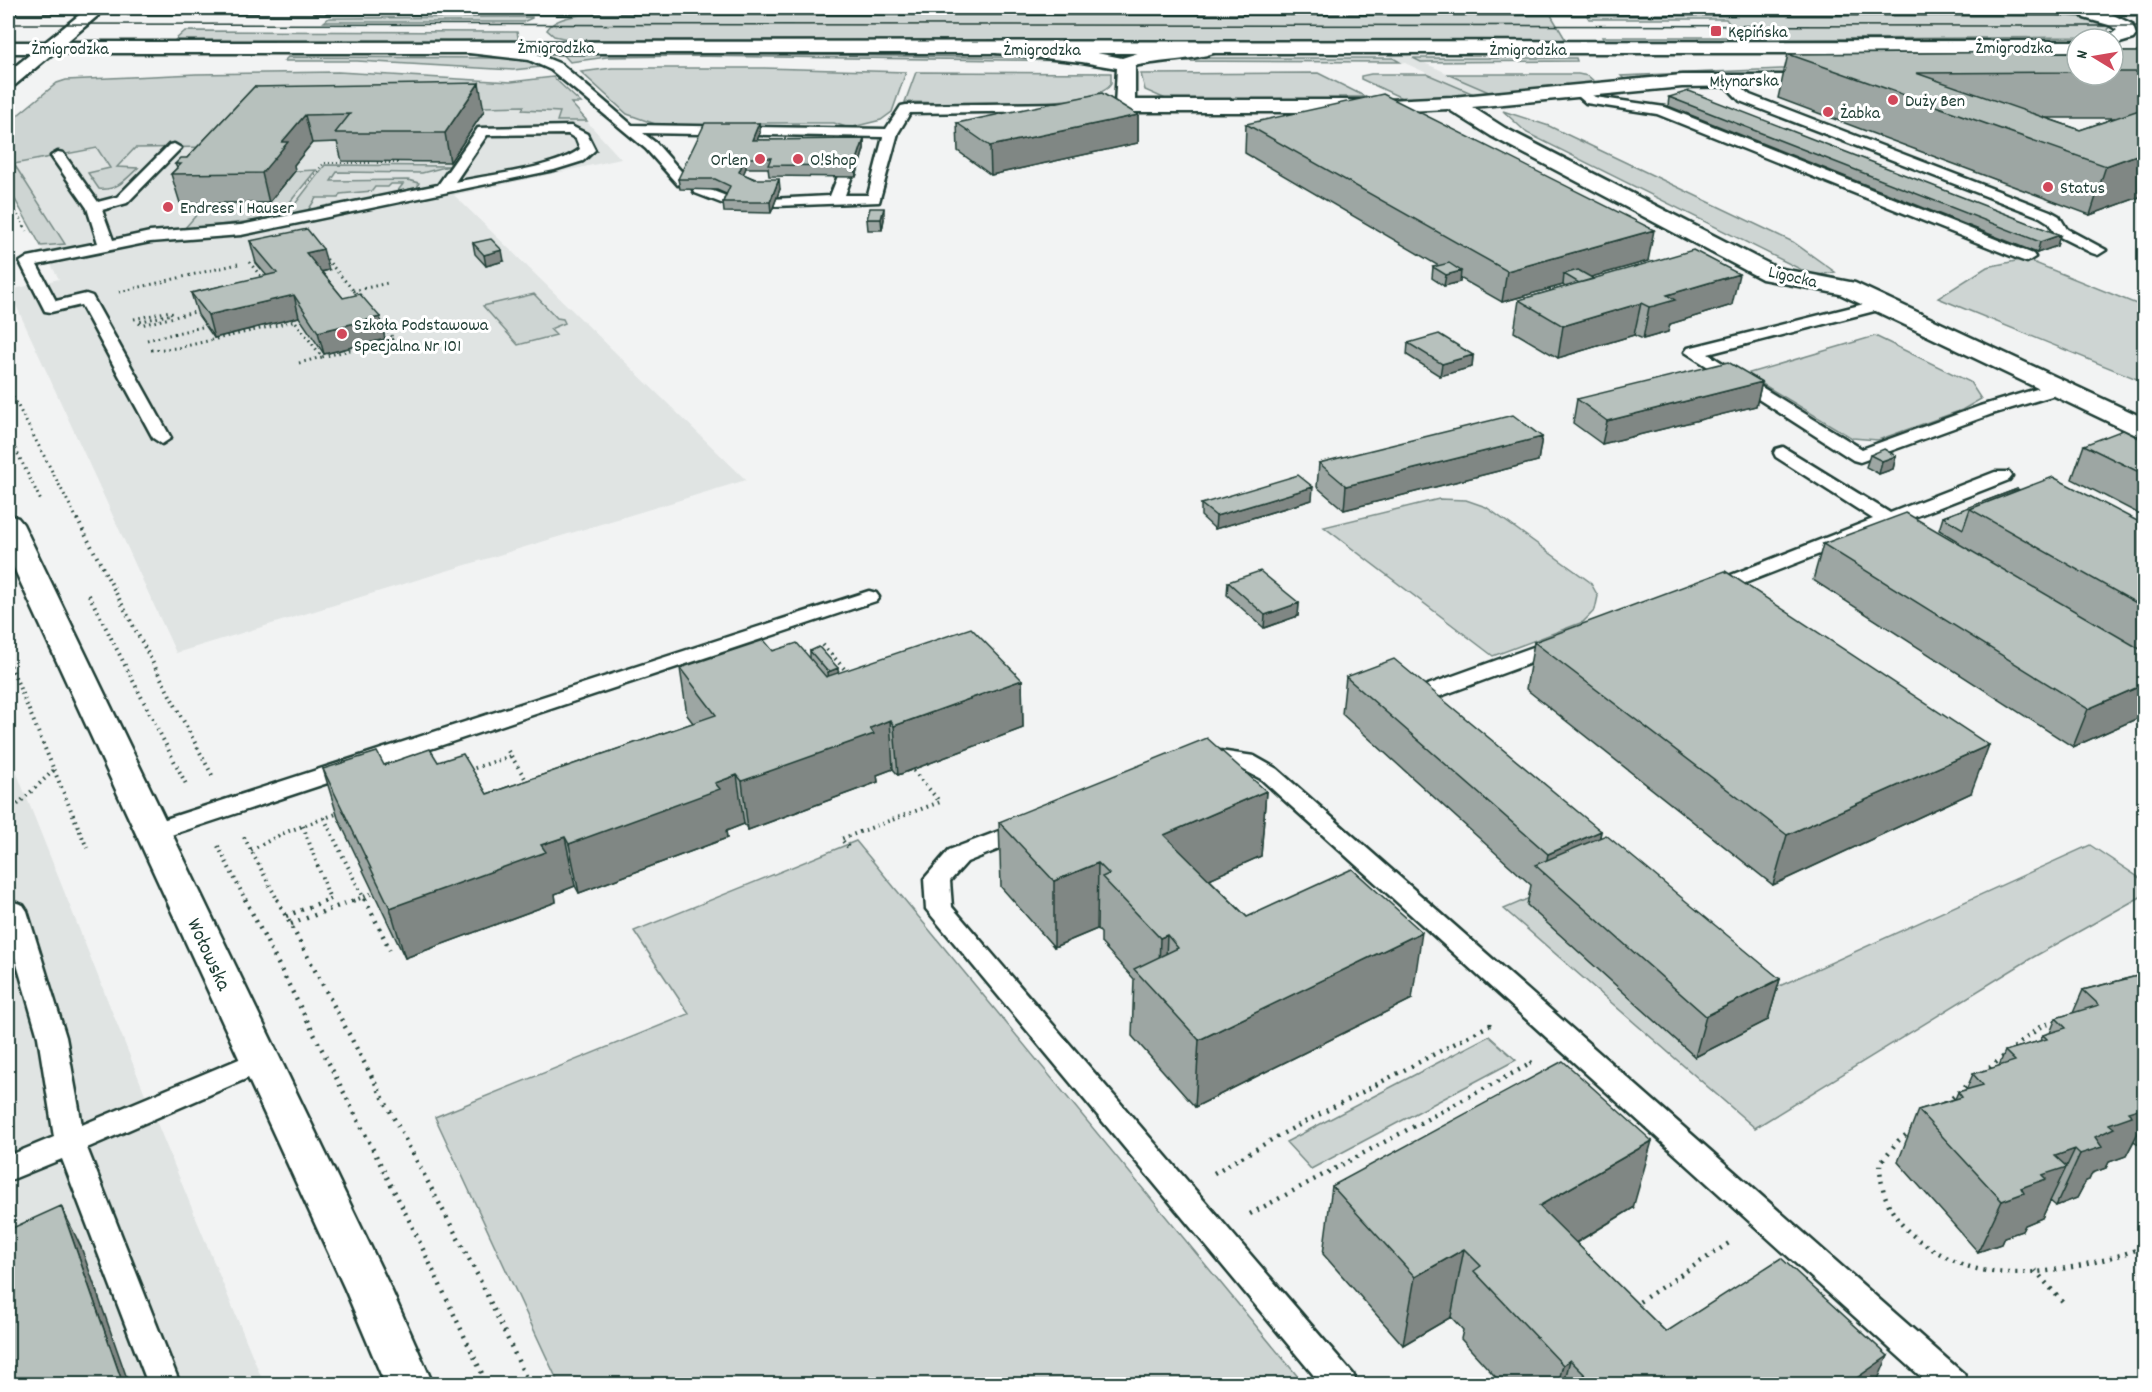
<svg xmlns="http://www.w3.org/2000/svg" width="2152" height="1392" font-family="Dekko,sans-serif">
<rect width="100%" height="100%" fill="#f2f3f3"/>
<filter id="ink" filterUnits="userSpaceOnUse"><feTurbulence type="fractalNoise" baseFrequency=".0167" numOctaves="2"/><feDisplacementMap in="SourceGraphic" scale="12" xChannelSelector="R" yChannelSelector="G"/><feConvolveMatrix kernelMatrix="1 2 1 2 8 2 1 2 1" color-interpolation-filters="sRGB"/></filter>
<g filter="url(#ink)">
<path fill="#e0e4e3" d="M1282,8h19l218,97 -14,3z
M570,103l51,56 -167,36 292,285 -570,173 -167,-363 50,-11 -51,-91v-45l254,-36z
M8,751l135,338 121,295h-256z"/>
<path fill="#ced5d3" stroke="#768984" stroke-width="1.5" d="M634,13l917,2 16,27 -995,-2 -18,-4 -7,-6c12,-20 65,-16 87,-17z
M1586,14l465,1 29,2 29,9 -1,5 -21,6 -483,4 -2,-4h137l-13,-18h-137z
M329,18l203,-1v1l-9,4h-199z
M185,31l332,1 2,9h-345z
M567,52l501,6 22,3 -402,-5 -81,1 -37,5 -8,-9z
M288,57l217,1 16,1 20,8 -28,3 -156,-9h-73z
M1188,58h205l7,4 -240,-1z
M1413,58h163l1,3 -156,1z
M612,68h152l142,4 -14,40 -11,8 -32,8 -15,-5h-81l-14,4 -81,-2 -31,-11 -46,-42z
M1781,69h296l-370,7 -82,4 -4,-4z
M338,72l173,10 42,-5 28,26h-10l16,18h-30l3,-9 -38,-2 2,-4 -220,5 -93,36 -76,1 -18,19 21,1c-12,11 -21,23 -39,21l-11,-16 22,-5 -13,-20 -83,16 51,80 -24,2 -33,-59v-64l49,-40 9,-3 130,-6z
M916,72l195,1v11c-14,27 -173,18 -206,18z
M1318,73l48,24h-27l2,5 -173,-2 -23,-10 -4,-16z
M1371,74h56l49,21 -70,5 -45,-21v-3z
M1447,74h131l10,2 8,7 -105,10z
M1503,111l46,15 244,116 42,30 -21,4 -287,-143z
M325,165l124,1 -27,7 -85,-1 -6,9 77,-1 11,3 -2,5 -20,4 6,-8h-12l-3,3h-13l-3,4 -32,3 -2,4h-22l-9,14 -22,5z
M316,170l-39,48 -93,11 23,-26h62l26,-32z
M2025,259l119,48v75l-206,-84 49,-31z
M534,294l23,24 6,1 2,4 -15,6 6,6 -38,10 -35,-39z
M1875,336l95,46 11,17 -19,11 -84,30 -26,-2 -106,-64z
M1439,499l27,1 20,7 104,75 8,14 -3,14 -12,12 -90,34 -169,-129z
M856,841l448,543h-745l-124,-267 254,-103 -55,-83z
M2090,845l54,36v14l-114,64 -275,169 -251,-219 37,-16 212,105z
M1489,1036l27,24 -205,109 -25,-27z"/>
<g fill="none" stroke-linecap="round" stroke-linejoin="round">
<g stroke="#1f3d34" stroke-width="5">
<path id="service" d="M473,46l59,6 29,12 71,61 254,4 15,-23 5,-1 159,-2 7,4 -7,4 -155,2 -12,20 -19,69 -104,4 -7,-4 2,-3 60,-3 8,-20 7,-4 7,4 -7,19h23l15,-58 -240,-4 13,10 32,36 2,3 -2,3h-10l-32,-36 -95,-79 -22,-10 -60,-7v-6z
M1727,76l23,19 300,116 9,5 8,13 39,21 -8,5 -6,-2 -36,-18 -8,-13 -8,-5 -300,-116 -20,-21z
M1578,86l17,11 70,10 368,147 2,3 -8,5 -6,-2 -364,-146 -71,-11 -15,-13z
M571,126l16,8 8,16 -12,11 -29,9 -313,65 -91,7 -113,23 19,36 30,-7 6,2 79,142 -9,6 -9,-6 -72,-133 -30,7 -6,-1 -25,-49 8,-5 70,-14 -11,-35 -36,-52 7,-4 5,1 35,49 19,-5 52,-52 5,-1 7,4 -54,55 -25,7 11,30 37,-8 91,-7 197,-40 40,-57zM568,134l8,5 4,10c-23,19 -93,26 -125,33l32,-47z
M700,186l34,13 2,3 -7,4 -34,-13 -2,-3 2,-3z
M1884,299l8,5 -2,3 -182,47 154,95 118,-43 73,-22 6,-1 9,5 -3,4 -73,22 -132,48 -7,-2 -168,-108 3,-4z
M1783,447l107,66 105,-41h14l3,4 -3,4 -292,114h-14l-3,-4 3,-4 170,-67 -97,-62 -2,-4 2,-4z
M869,591l7,2 3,4 -3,4 -714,237 -9,2 -9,-2 -3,-6 3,-6z
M1561,637l8,2 3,5 -3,5 -142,52h-16l-3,-5 3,-5z
M1206,749l48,7 23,13 687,605 4,10h-39l-668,-605 -21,-11 -48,-4 -4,-5 4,-5z
M1028,820l9,2 3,6 -3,6 -70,28 -17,19 2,26 401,467 4,10h-36l-395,-475 -2,-30 25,-29z
M14,902l9,3 4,6 39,126 16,88 169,-71 10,-4 10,4 4,7 -4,7 -184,80 93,236h-32l-86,-225 -54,22v-25l46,-19 -16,-100 -30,-104v-29z"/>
</g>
<g stroke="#1f3d34" stroke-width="5">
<path id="minor" d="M1003,43l79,7 40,8 25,-8 64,-7 9,6c-7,10 -68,12 -85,17v34h253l64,-3 230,-22h153l3,4 -3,4 -7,2 -146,2 -210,20 33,21 272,140 78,15 289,135v18l-10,-2 -294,-140 -78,-15 -271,-143 -43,-27 -60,3h-263l-10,-6 2,-38 -35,-6 -86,-9 -2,-4z"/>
</g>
<g stroke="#1f3d34" stroke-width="5">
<path id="tertiary" d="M88,8h19l-92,77 -7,2v-15z
M8,515l10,3 5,6 368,765 42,95h-48l-40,-95 -337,-734z"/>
</g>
<g stroke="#1f3d34" stroke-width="5">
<path id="secondary" d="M8,8h2136v6h-33l21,10 4,11 -3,4 -20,6v-6h-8l12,-9 -8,-5 -25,-7 -3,-4 -2073,-1z
M2077,41v12h-2069v-11z"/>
</g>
<path stroke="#1f3d34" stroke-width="2" stroke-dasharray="1 3" stroke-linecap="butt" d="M8,120l8,-7
M307,184l17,-21h77
M8,198l17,29"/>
<path stroke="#1f3d34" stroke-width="3" stroke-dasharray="1.5 4" stroke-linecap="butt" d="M24,226l3,5
M323,255l36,42
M249,262l15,18
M353,291l35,-8
M119,292l119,-28
M134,319l36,-8 2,3 -34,8 3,3 58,-14
M147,340l55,-13
M151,350l26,-2 118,-27 27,36 72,-18 -15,-17
M299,363l23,-6
M8,387l70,134
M8,434l34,69"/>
<path stroke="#1f3d34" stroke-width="4" stroke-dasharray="1.5 4.5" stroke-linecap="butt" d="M77,519l136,258
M89,595l98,191
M823,645l25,28
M8,660l46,110 -37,35 -9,3
M508,751l20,32
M54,770l33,78
M469,770l42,-14
M324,818l41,83
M303,826l27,73 -4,2
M244,837l34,64
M218,846l28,55
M848,847l-7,-8 99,-37 -28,-33
M251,850l35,-18 53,-19
M353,901l20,-8"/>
<path stroke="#1f3d34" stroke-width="4.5" stroke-dasharray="2 6" stroke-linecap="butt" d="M245,899l166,325 76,160
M277,899l201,377 51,108
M365,899l25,51
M286,916l44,-17
M291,924l66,-25
M1983,1073l58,-47 17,-5
M1946,1103l24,-20
M1912,1130l-14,11 -18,22c0,33 13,58 40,78 17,12 37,23 57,28 48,12 122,-5 167,-22
M1214,1173l68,-39 208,-109 3,2
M1250,1214l282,-151 -3,-2
M2035,1270l28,33
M1633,1306l99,-65"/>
<use href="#service" fill="#fff" fill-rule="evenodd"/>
<use href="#minor" fill="#fff" fill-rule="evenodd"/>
<use href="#tertiary" fill="#fff" fill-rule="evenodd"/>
<use href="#secondary" fill="#fff" fill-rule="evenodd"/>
<path stroke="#1f3d34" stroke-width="1.5" d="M8,24l2136,2"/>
</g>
<path fill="#9da6a3" stroke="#1f3d34" stroke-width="1.5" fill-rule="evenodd" d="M2077,52v23h36v-23h32v143l-55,20 -312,-117 10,-44zM2046,118h69l-35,12z
M254,87l230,24 -34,51 -108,-1 -5,-19 -25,1 -18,22 1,6 -26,32h-89l-9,-29 6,-6 -2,-4 12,-6z
M1669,97l391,138 -3,11 -20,7 -369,-147z
M1138,115v28l-147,32 -33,-24 -1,-28z
M759,123l1,10 -3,7 107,-1v10l-8,28 -87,-1 -1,-8h-22l-3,6 37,15 -9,24 -47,-1 -1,-10 3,-8 -9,-4 -37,-1 -2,-10z
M1246,124l402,137 -57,16 3,2 138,26 -62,19 -2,8 -21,6 -4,1 -9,-4 -76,23 -44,-26 5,-32 46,-13 -2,-2 -61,17 -42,-24v4l-16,4 -12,-8 1,-11 6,-1 -194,-113z
M867,219h17l-2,11h-14z
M250,241l79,29 -7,2 21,26 37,19 5,22 -61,15 -25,-37 -85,21 -16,-23 -7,-22 76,-17 -11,-13z
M473,243l31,18 -18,5 -11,-12z
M1408,343l65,12 -1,12 -32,9 -33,-21z
M1762,382l-6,24 -154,38 -29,-21 4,-24z
M1542,437l-4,24 -194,49 -27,-23 2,-24z
M2145,441v76l-73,-38 12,-34z
M1870,455l26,1 -3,13 -14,5 -13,-7z
M2017,489l128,36v190l-72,32 -260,-167 10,-36h136v-2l-20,-12 4,-13z
M1312,500l-97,29 -14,-13v-12z
M1228,582l71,21 -1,13 -34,12 -37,-33z
M1534,642l437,151 -198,92 -247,-196z
M773,651l37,8v-8l29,22 183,7 1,48 -125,47 -5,-6 -16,6 1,7 -130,48 -4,-6 -18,7 1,7 -148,55 -4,-7 -20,8 1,8 -151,56 -67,-140 -15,-49 115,-7 49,32 206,-71 -6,-8 -7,-47z
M1346,677l255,154 -1,6 180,142 -12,41 -73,37 -168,-152 4,-20 -189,-171z
M1266,791l-5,65 -52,23 38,38 165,82 -217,108 -63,-71 2,-57 -33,-36v-10l-4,-4 -43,18 -53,-60 -2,-65z
M2145,974v168l-7,2 -4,-3 -8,15 -17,6 -3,6 -14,5 -3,7 -3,1 -9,17 -21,8 -6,-5 -8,17 -17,7 -3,6 -18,6 -3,7 -23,8 -80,-90 20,-52 37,-11 3,-7 8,-2 7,-16 26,-8 6,-15 35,-10 3,-6 7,-2 6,-15 17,-5 10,-23z
M1332,1186l301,22 -57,35 90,89 210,52h-374l-41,-45 2,-9 -12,-13 -48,28 -80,-91z"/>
<path fill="#808784" stroke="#1f3d34" stroke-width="1.5" d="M479,83l5,28 -34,51 -5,-29z
M305,115l7,28 -18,22 1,6 -26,32 -7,-30 20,-31z
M1138,115v28l-147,32 -1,-29z
M759,123l1,10 -7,17 -1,-10z
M864,139v10l-8,28 -1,-11z
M2145,152v43l-55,20 16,-49z
M745,158l1,10 -6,14 -1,-10z
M779,179l1,10 -9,24 -1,-11z
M884,208v11l-2,11 -1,-11z
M1654,230l-6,31 -71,20 -13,-7 -1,11 -61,17 5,-31z
M2060,235l-3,11 -20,7 3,-11z
M323,249l6,21 -18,4 -5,-21z
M502,250l2,11 -18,5 -2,-11z
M1461,271l-1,11 -16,4 2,-11z
M1739,274l-7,31 -62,19 -2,8 -25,7 6,-32 18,-12z
M294,295l5,22 -85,21 -6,-23z
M1641,303l-7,32 -76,23 5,-32z
M380,317l5,22 -61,15 -6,-22z
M1473,355l-1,12 -32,9 2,-12z
M1762,382l-6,24 -154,38 5,-23z
M1542,437l-4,24 -194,49 2,-24z
M1896,456l-3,13 -14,5 3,-13z
M1313,487l-1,13 -97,29 1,-13z
M1299,603l-1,13 -34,12 1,-13z
M838,668l1,14 -10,3 -1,-13z
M1022,680l1,48 -125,47 -4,-49z
M2145,684v31l-72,32 15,-38z
M890,720l3,49 -16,6 1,7 -130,48 -6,-49 128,-53z
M1989,745l-18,48 -198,92 14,-50z
M737,775l7,49 -18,7 1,7 -148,55 -10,-49 146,-61z
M1266,791l-5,65 -99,44 2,-65z
M1601,831l-8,40 -49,3 4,-20z
M565,837l10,49 -20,8 1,8 -151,56 -15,-50 151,-63z
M1098,863l-1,66 -43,18v-66z
M1422,932l-10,67 -217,108 4,-67z
M1167,935l-3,67 -6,-7 2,-57z
M1780,979l-12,41 -73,37 11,-41z
M2145,1073v46l-19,37 -17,6 -3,6 -14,5 -3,7 -3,1 -9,17 -21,8 24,-52 15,-17 14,-13 19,-12z
M2145,1130v12l-7,2z
M1652,1141l-19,67 -109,66 15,-68z
M2075,1149l-33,69 -17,7 -3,6 -18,6 -3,7 -23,8 24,-51 40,-26 13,-19z
M61,1206l20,41 48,137h-6z
M1464,1249l-13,68 -48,28 12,-68z
M1888,1356l-12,28h-28z
M1570,1360l-6,24h-6l5,-19z"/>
<path fill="#b7c1bd" stroke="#1f3d34" stroke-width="1.5" d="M2077,52v20l-161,1 164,57 65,-22v44l-39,14 -318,-112z
M2113,52h32v20h-32z
M479,83l-34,50h-110l15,-19 -45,1 -23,27h6l-26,31 -91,1 10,-10h-6l6,-6h6l67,-71z
M1689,91l371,144 -20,7 -371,-145z
M1102,93l36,22 -148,31 -33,-23z
M1383,94l271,136 -147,41 -261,-147z
M705,123h54l-7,17 112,-1 -9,27 -87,-1 3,-7h-26l-6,14 15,7h25l-9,23h-47l7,-16 -15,-7h-37z
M870,208h14l-3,11h-14z
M307,229l16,20 -17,4 37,45 17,-4 20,23 -62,15 -24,-37 -86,20 -17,-22 86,-20 -27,-32z
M491,239l11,11 -18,5 -11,-12z
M1693,250l46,24 -72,21 8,5 -21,6 -5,1 -8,-4 -78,23 -44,-26z
M1449,263l12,8 -15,4 -13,-8z
M1578,270l16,9 -15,4 -15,-9z
M1439,334l34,21 -31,9 -34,-21z
M1728,362l34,20 -155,39 -30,-22z
M1513,415l29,22 -196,49 -27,-23z
M2123,430l22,11v34l-61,-30z
M1884,449l12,7 -14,5 -12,-6z
M1298,475l15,12 -97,29 -15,-12z
M2053,477l92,48v83l-175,-99z
M2017,489l2,1 -49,19 -7,20 -20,-12z
M1906,513l239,139v32l-57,25 -265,-165z
M1260,571l39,32 -34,12 -37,-33z
M1725,571l264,174 -202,90 -253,-193z
M971,628l51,52 -128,46 -4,-6 -20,8 4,6 -132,47 -5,-6 -22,8 5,6 -151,55 -4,-7 -24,8 5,7 -156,56 -67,-139 54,-17 7,13 46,-16 8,13 25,-8 24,40 229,-79 -36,-47 84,-28 9,11 24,-8 29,34z
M819,647l19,21 -10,4 -18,-21z
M1394,659l207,172 -53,23 -202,-177z
M1207,738l59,53 -102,44 83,82 105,-48 70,63 -223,108 -65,-71 44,-21 -11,-13 -7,3 -58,-61 7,-3 -11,-11 -44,18 -55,-59z
M1606,835l174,144 -74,37 -171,-151z
M2145,974v119l-5,1 5,4v9l-17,5 4,4 -23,8 5,4 -19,9 7,10 -22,7 -5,-5 -20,7 12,11 -25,8 4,4 -25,9 3,5 -22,8 -84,-91 44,-13 -4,-5 25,-7 -10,-11 42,-13 -10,-10 42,-12 -4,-4 23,-7 -10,-10 43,-13 -16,-15z
M1563,1061l89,80 -113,65 127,126 115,-74 107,98 -40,28h-264l6,-4 -20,-20 -7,5 -89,-94 7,-5 -17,-17 -49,28 -83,-91z
M61,1206l62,178h-115v-154z"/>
</g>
<g fill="#d1495b" stroke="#fff" stroke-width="2">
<rect x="1710" y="25" width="12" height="12" rx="3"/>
<circle cx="1893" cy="100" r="6"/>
<circle cx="1828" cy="112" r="6"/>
<circle cx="760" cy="159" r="6"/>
<circle cx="798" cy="159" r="6"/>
<circle cx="2048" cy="187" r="6"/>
<circle cx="168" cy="207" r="6"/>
<circle cx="342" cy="334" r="6"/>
</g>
<g text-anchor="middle" stroke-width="6" stroke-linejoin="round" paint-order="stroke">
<g font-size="18" fill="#1f3d34" stroke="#fff" text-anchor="start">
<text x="1728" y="37">Kępińska</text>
<text x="1905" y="106">Duży Ben</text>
<text x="1840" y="118">Żabka</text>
<text x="748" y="165" text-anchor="end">Orlen</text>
<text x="810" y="165">O!Shop</text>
<text x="2060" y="193">Status</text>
<text x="180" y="213">Endress i Hauser</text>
<text x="354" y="330">Szkoła Podstawowa<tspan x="354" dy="21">Specjalna Nr 101</tspan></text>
</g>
<g font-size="18" fill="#1f3d34" stroke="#fff">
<text x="556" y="53">Żmigrodzka</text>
<text x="2014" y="53">Żmigrodzka</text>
<text x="70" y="54">Żmigrodzka</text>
<text x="1042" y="55">Żmigrodzka</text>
<text x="1528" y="55">Żmigrodzka</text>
<text transform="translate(1744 80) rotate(-1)" y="6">Młynarska</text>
<text transform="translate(1793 276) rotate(13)" y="6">Ligocka</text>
</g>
<g font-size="21" fill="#1f3d34" stroke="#fff">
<text transform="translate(210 954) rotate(65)" y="7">Wołowska</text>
</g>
</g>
<rect width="2152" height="1392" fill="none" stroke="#fff" stroke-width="30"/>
<rect x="15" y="15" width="2122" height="1362" fill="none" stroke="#1f3d34" stroke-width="2" filter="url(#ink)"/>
<g transform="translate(2095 57) rotate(281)"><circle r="28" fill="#ffffff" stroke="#a5b1ae" stroke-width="1.5"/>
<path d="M0-4.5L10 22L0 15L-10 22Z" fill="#d1495b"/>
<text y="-9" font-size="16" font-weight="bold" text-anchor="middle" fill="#1f3d34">N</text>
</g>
</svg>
